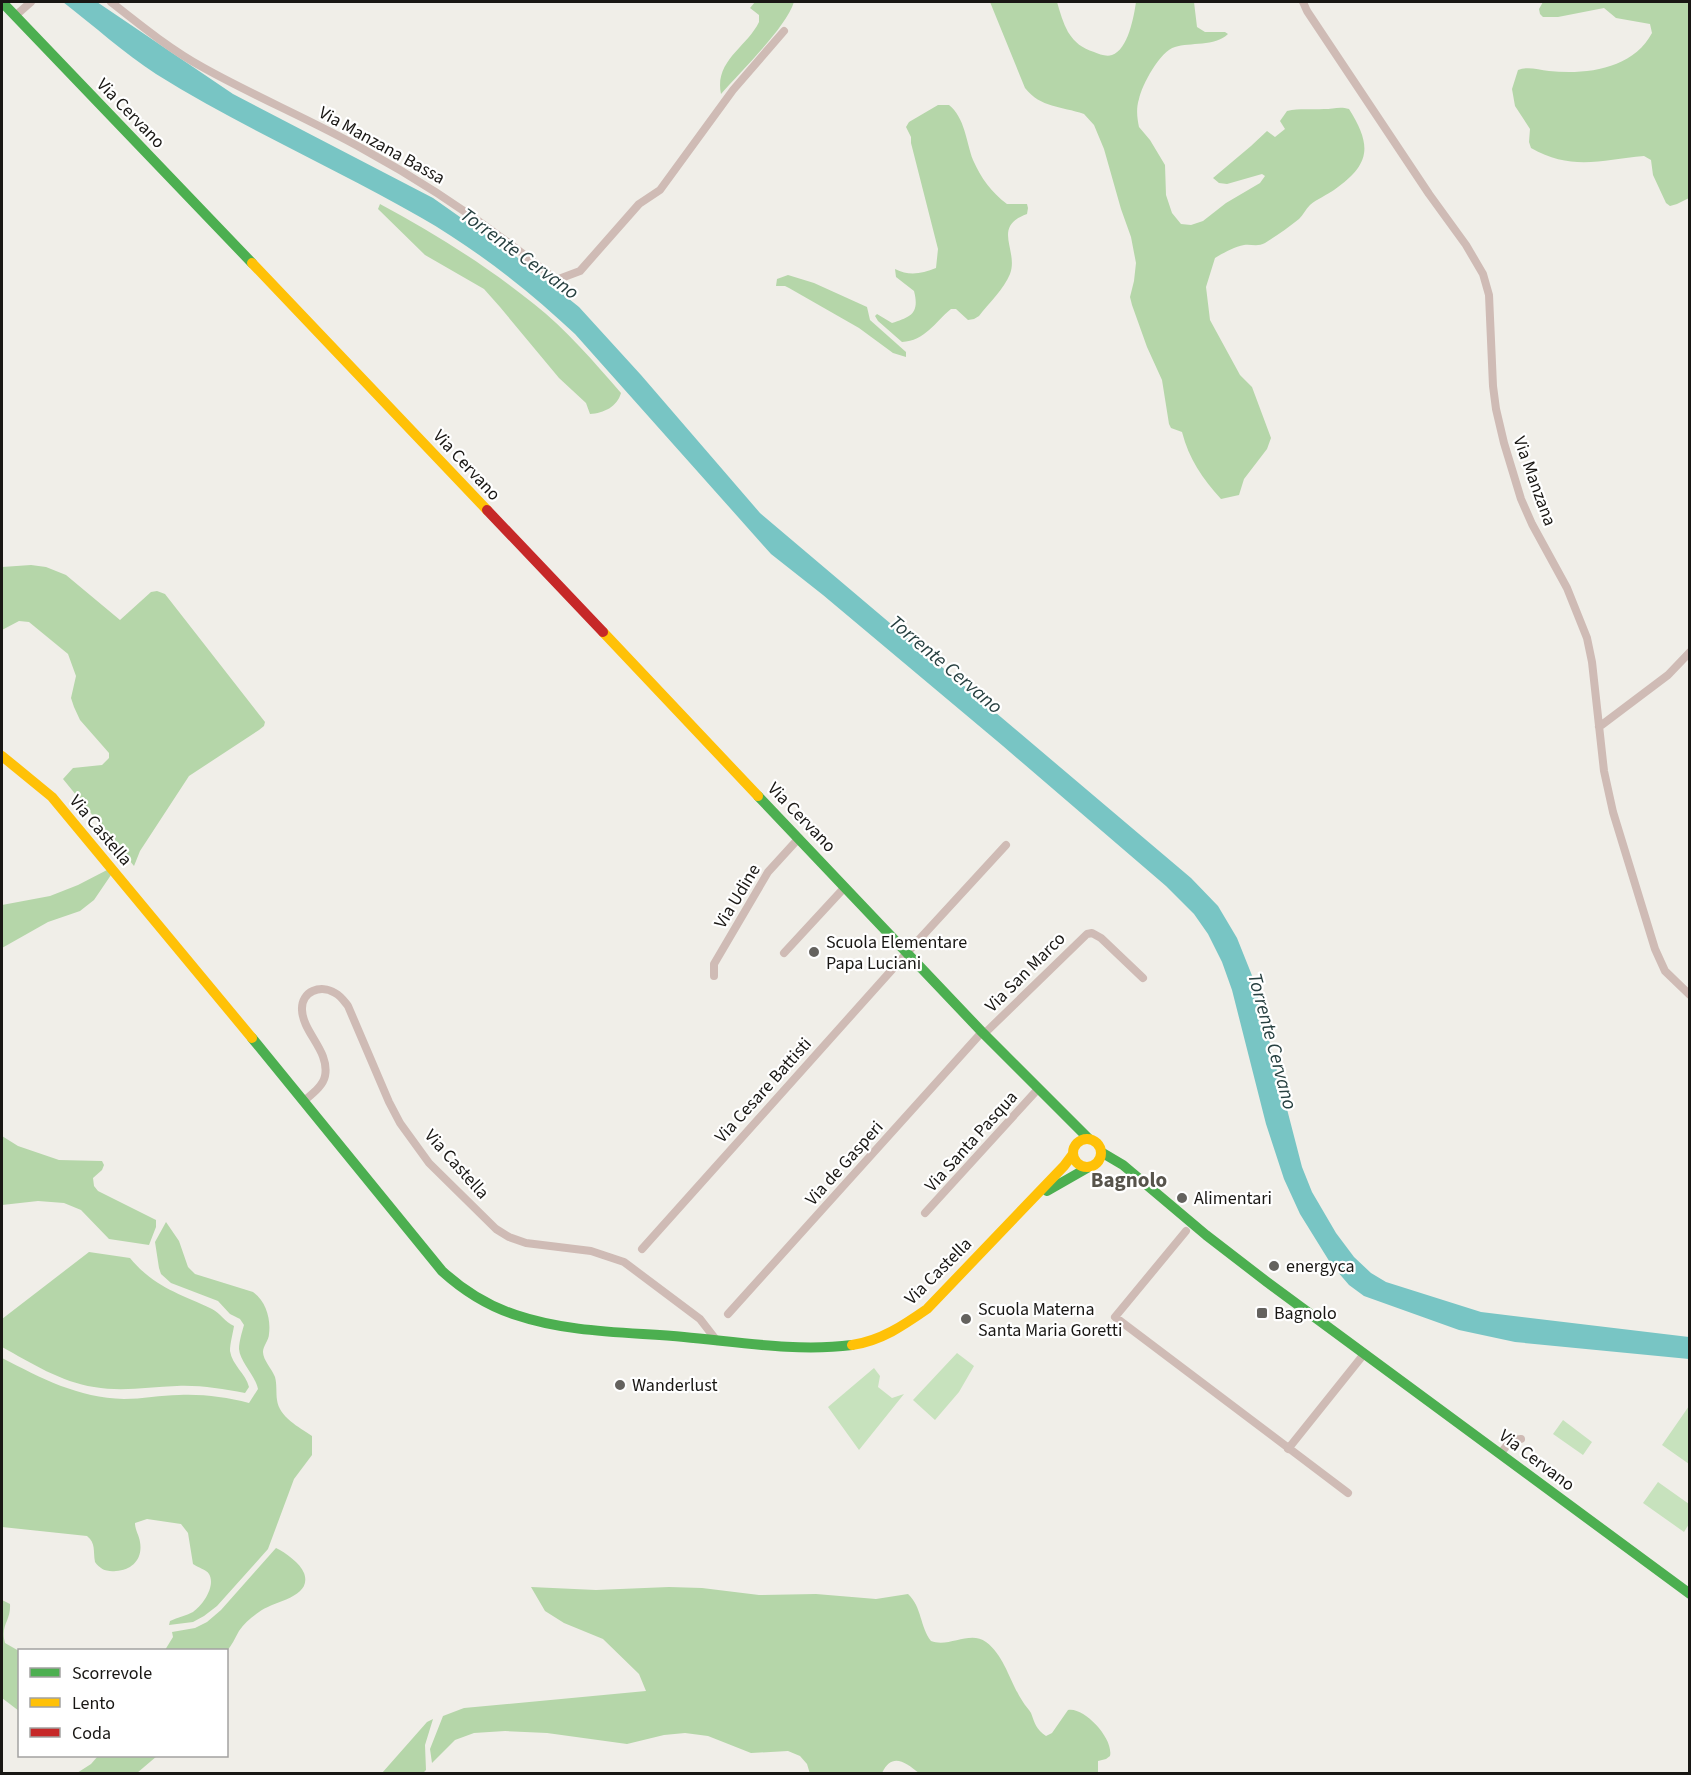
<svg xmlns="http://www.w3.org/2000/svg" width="1691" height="1775" font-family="'Source Sans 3',sans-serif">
<rect width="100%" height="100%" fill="#f0eee8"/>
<path fill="#c7e2bd" d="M957,1353l17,13 -15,26 -24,28 -22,-20z
M874,1368l6,8 -2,11 14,11 12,-4 -45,56 -31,-43z
M1689,1406v58l-27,-19z
M1563,1420l29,22 -9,13 -30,-21z
M1658,1482l31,22v20l-5,8 -41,-29z"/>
<path fill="#b5d6a9" d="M755,2h39c-9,27 -53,69 -73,92 -7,-33 26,-47 38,-72v-7l-9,-7z
M990,2h67c3,10 6,21 11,30 7,11 14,16 26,20 5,2 12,5 18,3 16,-5 22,-39 24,-53h58l3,25 8,5h20l3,2c-13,13 -38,8 -53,13 -15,4 -33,38 -36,52 -3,9 -2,19 0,28l11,13 15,25 1,30 6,18 9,11 10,1 12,-4 23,-18 34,-20 5,-7 -3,-2 -35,10 -8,-1 -6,-5 38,-32 16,-15 8,6 10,-8 -5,-8 7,-10c13,-3 24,-1 37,-2 9,0 16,-3 25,0 23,37 22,55 -15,81 -7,5 -17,9 -24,15 -4,4 -7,10 -11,14 -11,9 -23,17 -34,24 -7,4 -14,1 -21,2 -10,2 -21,8 -29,13l-9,29 4,33 30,55 12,12 19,51 -4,11 -23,30 -5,16 -18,4c-19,-21 -32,-40 -39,-67l-11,-4 -2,-4 -7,-44 -15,-33 -15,-42 -2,-8 4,-16 2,-18 -5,-26 -10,-28 -17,-60 -10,-24 -10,-11c-23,-8 -43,-6 -59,-26z
M1543,2h146v196l-12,6 -7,2 -4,-3 -13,-28 -2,-15 -7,-4c-42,4 -73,15 -113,-8l-2,-6 1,-13 -15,-23 -3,-17 6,-19c10,-4 20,0 31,1 37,4 84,-2 103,-38l-2,-9 -34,-6 -12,-10 -46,9h-15l-3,-3 -1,-5z
M938,105h11c16,13 17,36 24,55 8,18 18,32 34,44h20l1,4 -1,6c-36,13 -8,36 -17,60 -6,15 -21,29 -31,42l-5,3 -6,1 -12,-11h-5c-16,13 -26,32 -49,33l-24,-21 -3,-5 2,-2 15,9c18,-6 28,-9 22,-32l-18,-14 -1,-8c14,7 26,5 41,-1l2,-19 -27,-106v-6l-5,-10 3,-5z
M380,204c54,29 107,62 154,100 33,26 60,58 87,89 -4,14 -17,20 -31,21l-4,-11 -27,-25 -59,-71 -16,-18 -59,-34 -47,-46z
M788,275l26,8 53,24 3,13 36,32v5l-13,-4 -34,-25 -70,-40 -4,-2h-9l1,-7z
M31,565l15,2 20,8 54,45 31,-28 6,-1 8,3 100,128 -1,4 -5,4 -70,46 -49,75 -6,15 -71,-87 10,-11 29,-3 7,-7v-5l-29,-33 -6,-13 -3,-9 5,-22 -8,-22 -39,-32 -10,-1 -17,9v-63z
M107,870l4,5 -17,25 -14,11 -32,11 -46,26v-43l48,-9 28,-11z
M2,1136l16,10 41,14 43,1 2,4 -2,5 -9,8 1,8 4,5 58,29v7l-7,18 -40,-6 -28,-29 -17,-7 -26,-2 -36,4z
M166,1222l13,19 9,26 7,7 58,18c13,9 18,27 16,42 0,6 -6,12 -6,18 0,8 9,17 12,25 2,7 1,16 2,23 2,17 22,27 35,36v19l-18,24 -26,70 -51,57 -13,10 -11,6 -24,3 1,-4c8,-4 16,-5 23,-9 10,-7 23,-26 16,-38 -3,-5 -11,-6 -16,-10l-5,-31 -7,-9 -34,-5 -12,4c0,7 4,12 5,19 3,17 -8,28 -24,29 -10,1 -16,-2 -21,-9 -2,-11 1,-19 -8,-26l-85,-9v-169c39,20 76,40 122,41 18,0 37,-4 55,-4 24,-1 47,2 70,8l9,-14c-3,-14 -18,-27 -19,-40 0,-7 3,-17 5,-24l-4,-6 -10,-5 -12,-13 -47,-18 -10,-9 -2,-6 -4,-26z
M89,1252l41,6c25,30 49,35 82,51 8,4 13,13 22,17 -1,7 -4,17 -4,25 2,14 16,23 19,36l-4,6c-23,-4 -45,-8 -68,-7 -28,1 -55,6 -83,1 -33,-5 -63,-24 -92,-40v-28z
M276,1548c10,5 24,15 28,25 9,25 -31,28 -45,39 -7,5 -15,11 -20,19 -4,7 -7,14 -12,20l-62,-1 8,-13 -1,-5 23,-4 12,-6 14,-12z
M531,1587l65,3 73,-3 33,1 57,7 57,-1 60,5 32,-5c14,13 12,33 23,47 18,7 39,-11 55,1 19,14 24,41 37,60 2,4 6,7 8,11 4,11 5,16 15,23l6,-3 16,-23c15,-4 46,28 42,46l-4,3 -8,2v12h-179c-14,-11 -27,-21 -37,0l-72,1 -3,-10 -7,-8 -12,-5 -37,2 -43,-17 -23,-3 -21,2 -37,9 -80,-11 -42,-2 -31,2 -19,7 -23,23 -2,-14 13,-33 21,-8 182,-17 -7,-17 -36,-35 -39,-16 -19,-12z
M2,1600l8,4c1,18 -10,20 -5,39l14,8v60l-17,-13z
M433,1719l-8,26 1,25 -3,3h-41l45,-51z
M98,1756h59l-20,17h-60l14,-9z"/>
<path fill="#78c5c4" d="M63,2h34l136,92 200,104 85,60 61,49 62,68 119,138 431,365 27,28 19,32 16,40 49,189 10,25 24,41 18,24 17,16 15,9 95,30 208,25v22l-174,-17 -56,-12 -95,-34 -15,-11 -18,-21 -31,-50 -16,-35 -18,-55 -34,-134 -10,-28 -14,-28 -14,-20 -28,-28 -163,-140 -180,-151 -52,-41 -196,-220c-47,-44 -99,-85 -155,-117 -87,-50 -179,-90 -264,-143 -31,-20 -63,-49 -93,-72z"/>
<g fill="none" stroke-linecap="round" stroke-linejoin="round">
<path stroke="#cfbbb5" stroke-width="8" d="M111,2c29,23 60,48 93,66 52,29 107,52 159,81 68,37 132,81 193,131l24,-9 59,-67 21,-14 73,-100 51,-59
M1303,2l4,9 122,183 37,51 17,29 6,21 4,91 3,23 8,34 17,56 11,25 35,64 20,50 5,24 12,109 9,41 42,137 10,22 25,24
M15,16l16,-14
M1599,727l69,-52 22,-23
M784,953l61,-66
M714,976v-12l54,-92 31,-34
M984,1034l103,-100 5,-1 9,5 42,40
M304,1101c8,-7 19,-15 21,-25 5,-25 -22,-43 -23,-66 -1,-19 19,-26 33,-17 6,3 9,8 13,13l41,96 11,21 29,40 67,66 13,8 17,6 65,8 33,11 76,57 17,22
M925,1213l113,-124
M1186,1231l-71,86 233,176
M642,1249l273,-305 91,-99
M728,1314l254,-282
M1288,1449l76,-95
M1501,1453l10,-13 10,-1"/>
<path stroke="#4caf50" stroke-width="10" d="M2,2l250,261
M758,796l224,236 107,107
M252,1038l190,233c22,20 46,35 74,44 53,18 112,17 168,22 55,5 113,15 168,8
M1101,1152l22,13 83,70 61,47 423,312
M1047,1191l42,-24"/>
<path stroke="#ffc107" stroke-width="10" d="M252,263l235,247
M603,632l155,164
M2,756l50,41 200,241
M1073 1153a14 14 0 1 1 28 0a14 14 0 1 1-28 0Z
M852,1345c29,-4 52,-20 75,-36l137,-143 9,-12"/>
<path stroke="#c62828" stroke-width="10" d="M487,510l116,122"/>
</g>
<g fill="#64625e" stroke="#fff" stroke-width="2">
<circle cx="814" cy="952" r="6"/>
<circle cx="1182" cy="1198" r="6"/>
<circle cx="1274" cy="1266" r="6"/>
<rect x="1256" y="1307" width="12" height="12" rx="3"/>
<circle cx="966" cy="1319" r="6"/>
<circle cx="620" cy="1385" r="6"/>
</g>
<g text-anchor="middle" stroke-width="4.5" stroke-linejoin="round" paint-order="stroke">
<g font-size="18" fill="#191714" stroke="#fff">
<text transform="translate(131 113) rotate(46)" y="6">Via Cervano</text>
<text transform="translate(382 145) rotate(29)" y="6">Via Manzana Bassa</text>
<text transform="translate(467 465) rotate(47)" y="6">Via Cervano</text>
<text transform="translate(1535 481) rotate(70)" y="6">Via Manzana</text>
<text transform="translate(802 817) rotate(46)" y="6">Via Cervano</text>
<text transform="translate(101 830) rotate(50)" y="6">Via Castella</text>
<text transform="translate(737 896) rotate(-59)" y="6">Via Udine</text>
<text transform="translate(1025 972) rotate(-45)" y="6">Via San Marco</text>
<text transform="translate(763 1090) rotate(-48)" y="6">Via Cesare Battisti</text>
<text transform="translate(971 1141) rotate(-48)" y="6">Via Santa Pasqua</text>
<text transform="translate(844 1163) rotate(-48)" y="6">Via de Gasperi</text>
<text transform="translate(457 1164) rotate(48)" y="6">Via Castella</text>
<text transform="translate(938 1271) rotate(-45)" y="6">Via Castella</text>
<text transform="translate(1537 1460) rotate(37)" y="6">Via Cervano</text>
</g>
<g font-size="18" fill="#191714" stroke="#fff" text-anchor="start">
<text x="826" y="948">Scuola Elementare<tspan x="826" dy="21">Papa Luciani</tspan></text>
<text x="1194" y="1204">Alimentari</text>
<text x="1286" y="1272">energyca</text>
<text x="978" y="1315">Scuola Materna<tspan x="978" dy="21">Santa Maria Goretti</tspan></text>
<text x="1274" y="1319">Bagnolo</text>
<text x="632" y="1391">Wanderlust</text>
</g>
<g font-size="20" font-style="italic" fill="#274040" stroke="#fff">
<text transform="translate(520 253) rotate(36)" y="7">Torrente Cervano</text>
<text transform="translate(946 664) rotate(40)" y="7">Torrente Cervano</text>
<text transform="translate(1273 1041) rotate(75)" y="7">Torrente Cervano</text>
</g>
<g font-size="21" font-weight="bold" fill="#57544c" stroke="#fff">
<text x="1129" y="1187">Bagnolo</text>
</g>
</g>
<rect width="1691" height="1775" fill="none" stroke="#191714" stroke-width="6"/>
<rect x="18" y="1649" width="210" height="108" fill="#ffffff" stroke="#a3a2a1" stroke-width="1.5"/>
<rect x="30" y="1668" width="30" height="9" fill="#4caf50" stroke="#a3a2a1" stroke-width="1.5"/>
<text x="72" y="1679" font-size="18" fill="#191714">Scorrevole</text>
<rect x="30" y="1698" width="30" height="9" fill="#ffc107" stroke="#a3a2a1" stroke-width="1.5"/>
<text x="72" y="1709" font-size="18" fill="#191714">Lento</text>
<rect x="30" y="1728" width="30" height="9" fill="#c62828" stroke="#a3a2a1" stroke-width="1.5"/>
<text x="72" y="1739" font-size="18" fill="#191714">Coda</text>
</svg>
